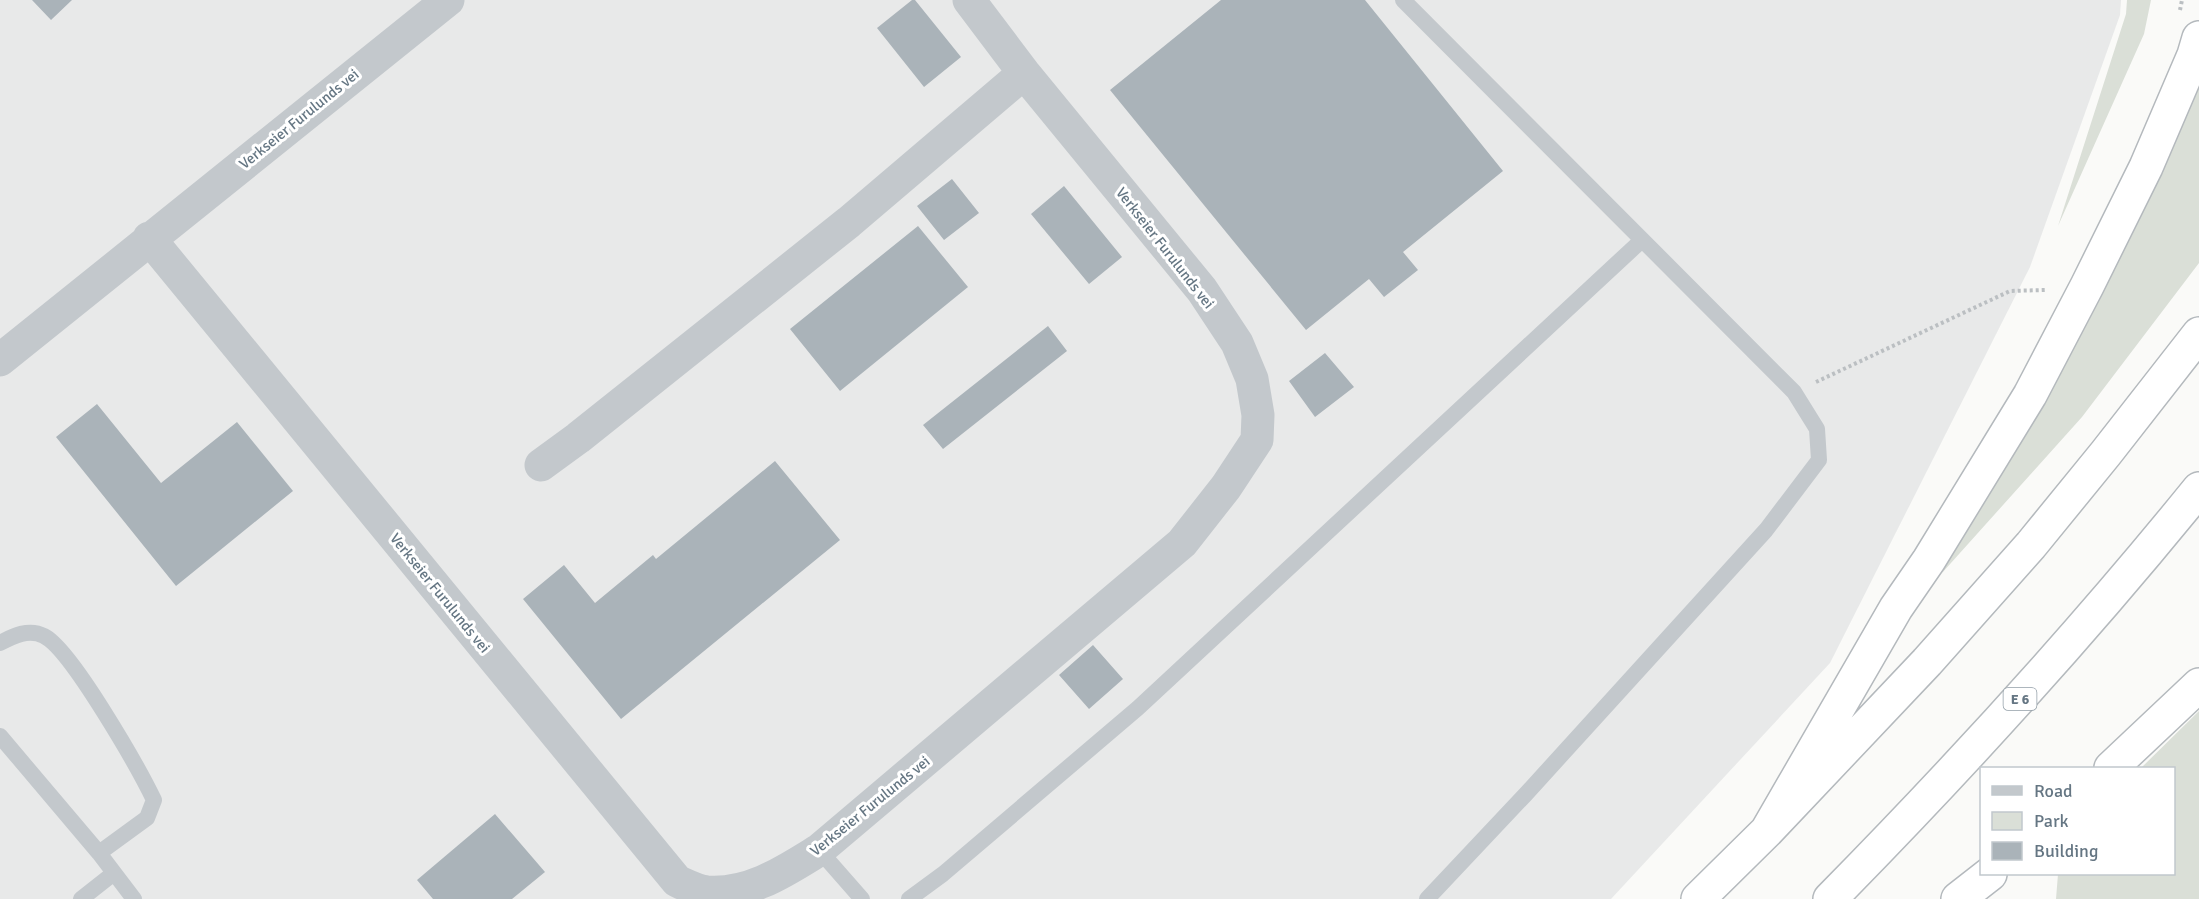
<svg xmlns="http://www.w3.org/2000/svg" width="2199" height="899" font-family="Signika,sans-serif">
<rect width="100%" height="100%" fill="#fafaf8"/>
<path fill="#e8e9e9" d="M0,0h2121l-1,15 -90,252 -200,396 -219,236h-1611z"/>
<path fill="#dadfd7" d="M2127,0h24l-7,34 -86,192 68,-212z
M2199,61v202l-117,154 -140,156 227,-430z
M2199,711v188h-143l2,-25h116v-106h-33z"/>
<path fill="#aab3b9" d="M32,0h40l-21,20z
M912,0h3l46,57 -37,30 -47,-59z
M1221,0h144l138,171 -100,81 15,18 -34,27 -15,-18 -63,51 -196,-240z
M952,179l27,34 -35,27 -27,-34z
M1064,186l58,71 -33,27 -58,-70z
M918,226l50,61 -128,104 -50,-62z
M1048,326l19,25 -124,98 -20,-24z
M1325,353l29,34 -39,30 -26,-36z
M97,404l64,79 76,-61 56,69 -117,95 -120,-149z
M775,461l65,79 -219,179 -98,-120 41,-34 31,38 58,-48 3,4z
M1093,645l30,34 -34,30 -30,-34z
M495,814l50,58 -33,27h-79l-16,-19z"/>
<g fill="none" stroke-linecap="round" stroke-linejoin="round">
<g stroke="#b4b9bd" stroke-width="36">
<path id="motorway" d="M2111,768l88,-83
M1767,831l129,-223 33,-48 101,-165 57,-109 59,-119 48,-112 5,-17
M1698,899l69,-68 160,-169 104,-117 75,-92 93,-119
M1830,899c129,-131 253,-267 369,-410
M1958,899l32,-25"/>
</g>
<path stroke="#bbbfc2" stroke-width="4" stroke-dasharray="3 3" stroke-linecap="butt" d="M2180,10l2,-10
M1816,382l194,-91 36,-1"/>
<path stroke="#c3c8cc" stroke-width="16" d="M1403,0l391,392 23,37 2,31 -53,70 -241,265 -98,104
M0,643c13,-7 29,-15 44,-7 27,13 95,133 110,164l-7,18 -48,35
M0,736l99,117 35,46
M819,850l43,49
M81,899l33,-26
M909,899l34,-25 195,-166 504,-468"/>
<path stroke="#c3c8cc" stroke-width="33" d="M149,238l528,643c9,4 21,10 30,11 43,3 78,-21 112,-42l363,-307 44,-56 31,-47 1,-25 -6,-36 -15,-36 -35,-53 -178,-217 -55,-73
M0,360l448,-360
M541,465l37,-27 271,-216 175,-149"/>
<use href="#motorway" stroke="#fff" stroke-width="33"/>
</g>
<g text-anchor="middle" stroke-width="6" stroke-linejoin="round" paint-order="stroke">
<rect fill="#fff" stroke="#939fa8" stroke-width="1.5" x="2003.5" y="688" width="33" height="22" rx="4.5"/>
<g font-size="14" font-weight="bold" fill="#657683">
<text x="2020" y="704">E 6</text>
</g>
<g font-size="15" fill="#657683" stroke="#fff">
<text transform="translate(299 119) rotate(-39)" y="5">Verkseier Furulunds vei</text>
<text transform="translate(1165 248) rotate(52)" y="5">Verkseier Furulunds vei</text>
<text transform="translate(440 593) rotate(51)" y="5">Verkseier Furulunds vei</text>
<text transform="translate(870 806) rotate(-39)" y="5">Verkseier Furulunds vei</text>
</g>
</g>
<rect x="1980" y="767" width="195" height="108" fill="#ffffff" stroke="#c1c8cd" stroke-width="1.5"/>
<rect x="1992" y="786" width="30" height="9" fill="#c3c8cc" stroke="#c1c8cd" stroke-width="1.5"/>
<text x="2034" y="797" font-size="18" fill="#657683">Road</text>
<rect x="1992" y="812" width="30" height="18" fill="#dadfd7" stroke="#c1c8cd" stroke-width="1.5"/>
<text x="2034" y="827" font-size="18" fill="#657683">Park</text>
<rect x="1992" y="842" width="30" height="18" fill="#aab3b9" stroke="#c1c8cd" stroke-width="1.5"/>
<text x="2034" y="857" font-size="18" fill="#657683">Building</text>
</svg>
